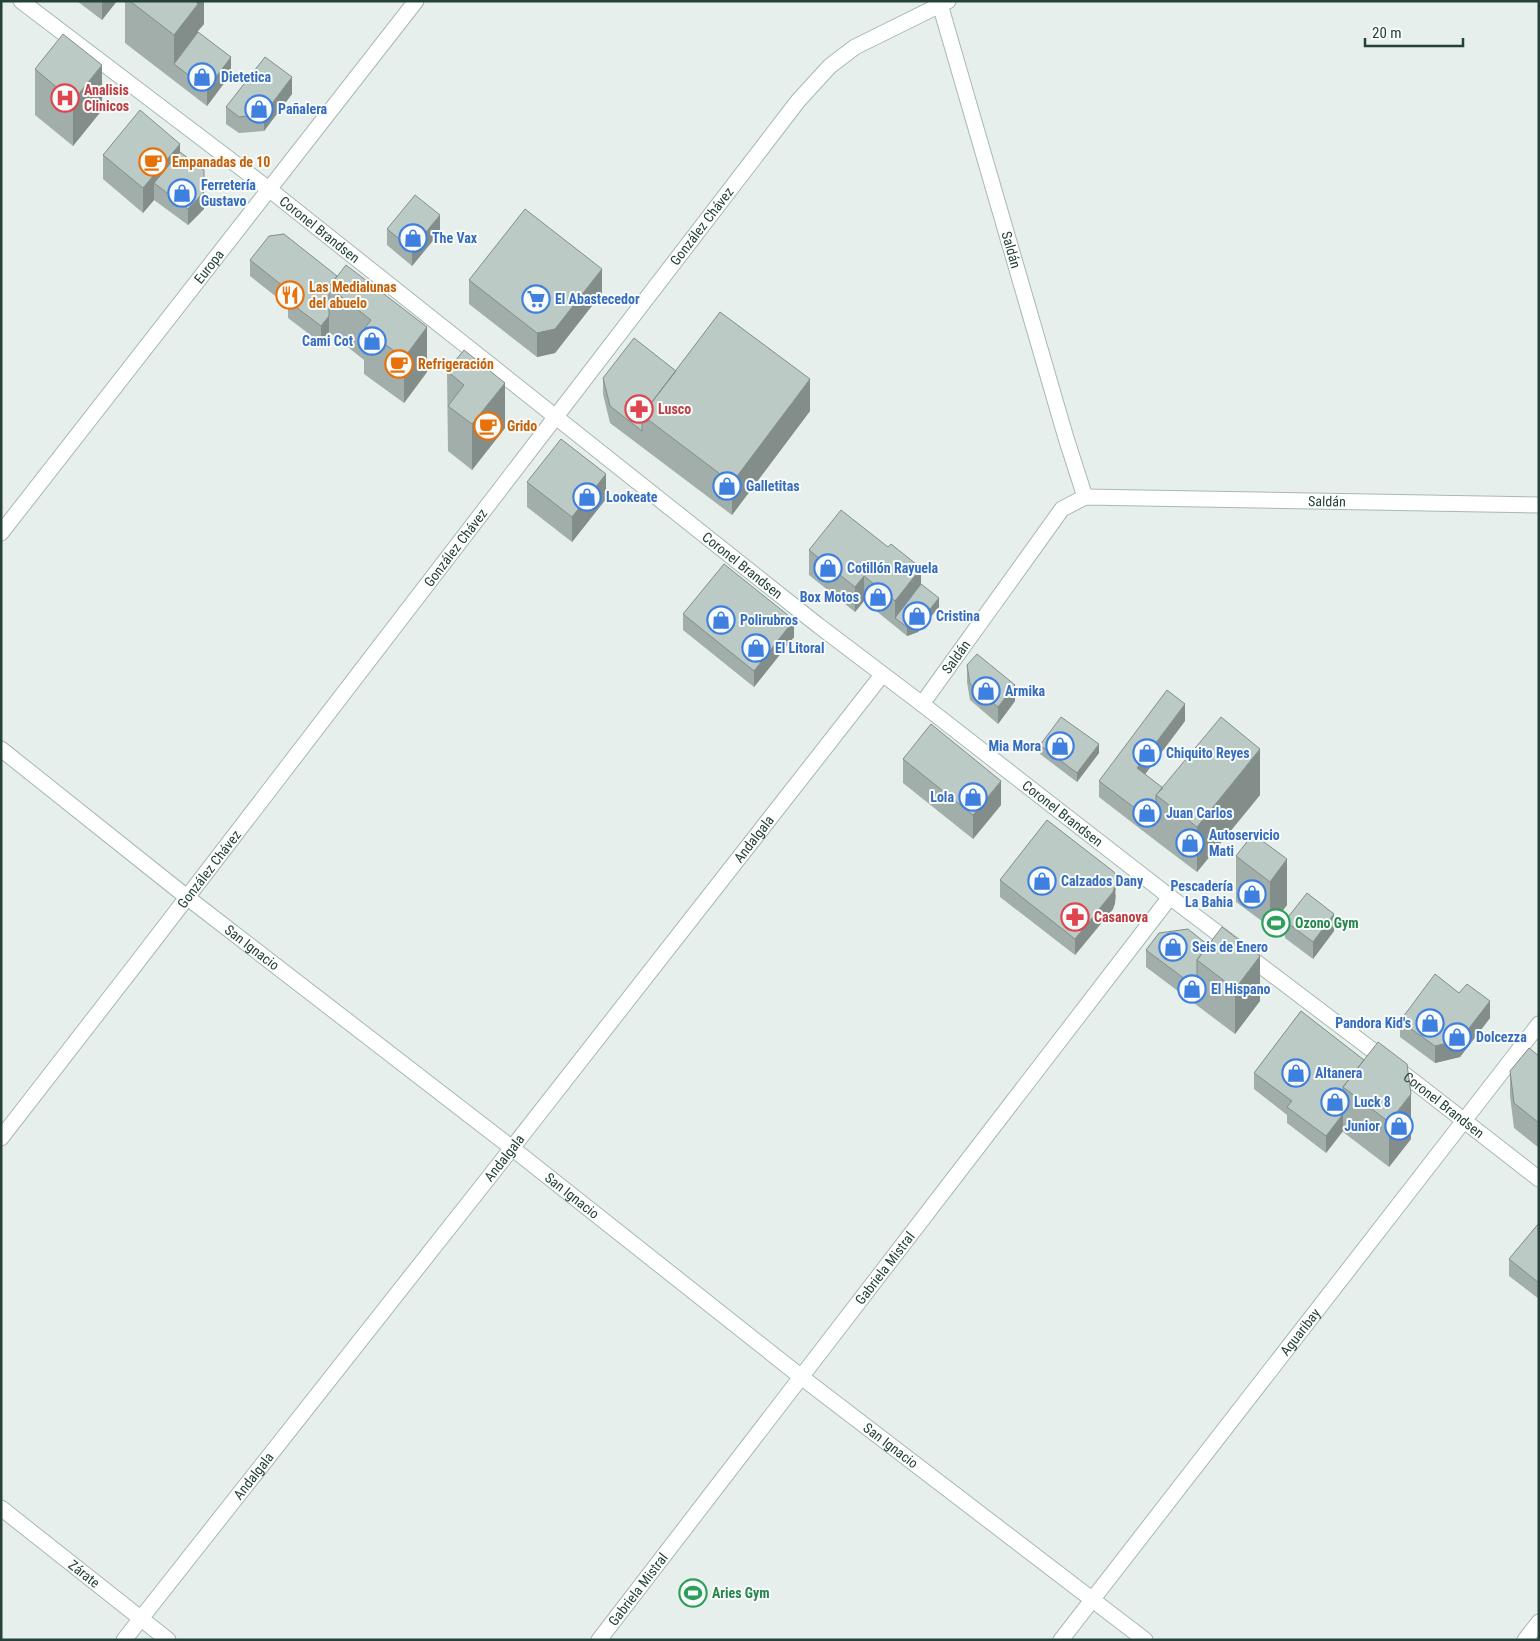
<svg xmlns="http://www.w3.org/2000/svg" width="1540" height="1641" font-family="'Roboto Condensed',sans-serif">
<rect width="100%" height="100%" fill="#e6efeb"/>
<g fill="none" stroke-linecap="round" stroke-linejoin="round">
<g stroke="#a8b8b2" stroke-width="17">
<g id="minor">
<path id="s1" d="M939,1l127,437 19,59"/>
<path id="s2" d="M1,533l415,-532"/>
<path id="s3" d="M922,704l140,-195 23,-12 454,8"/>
<path id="s4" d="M1,749l187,149 324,250 288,228 345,264"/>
<path id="s5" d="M1,1138c268,-344 531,-692 797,-1037l32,-35 25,-19 93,-46"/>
<path id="s6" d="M1,1508l167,132"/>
<path id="s7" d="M124,1640l388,-492 370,-473"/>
<path id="s8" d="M1061,1640l478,-616"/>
<path d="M1525,1640l14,-18"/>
</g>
</g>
<g stroke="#a8b8b2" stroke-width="17">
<g id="tertiary">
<path id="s9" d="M21,1l249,189 549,436 103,78 248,193 247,187 122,95"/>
<path id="s10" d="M599,1640l571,-743"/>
</g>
</g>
<use href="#minor" stroke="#fff" stroke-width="15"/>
<use href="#tertiary" stroke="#fff" stroke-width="15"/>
</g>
<path fill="#a1aea9" d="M77,1h40l-15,19z
M125,1h79v23l-6,7v1l33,42 -24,32 -82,-63z
M35,69l67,41 -29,36 -38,-31z
M292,94l-28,37 -25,2 -13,-9v-17z
M180,152l24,57 -16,16 -34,-25 -11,13 -40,-34v-24z
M387,229l53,3 -28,34 -25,-21z
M284,234l143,138 -23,31 -40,-29v-14l-35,-28 -8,11 -33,-25v-12l-38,-30v-16z
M469,280l133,13 -47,60 -18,4 -68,-53z
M464,350l41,78 -33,42 -24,-19 -1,-80z
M676,371l134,40 -78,104 -122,-92 -7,-29v-16z
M527,482l79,17 -34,43 -45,-35z
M809,550l112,34 18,23 -21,25 -11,4 -43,-35 -9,11 -46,-37z
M683,614l111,23 -40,50 -71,-57z
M967,665l48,36 -17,23 -28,-24 -3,-18z
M1185,721l-40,53 18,14 97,7 -63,77 -41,-31 -57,-44v-16z
M1040,745l59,8 -22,29 -37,-28z
M903,759l98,46 -28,34 -70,-56z
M1236,856l51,3v46l-17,22 -34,-25z
M1000,880l116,15 -1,8 -2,6 -38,46 -75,-58z
M1285,921l49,10 -21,28 -28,-21z
M1159,933l101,68 -25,33 -89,-67v-17z
M1301,1011l110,128 -22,28 -46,-35v-1l-17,22 -39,-30v-8l-33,-26v-16z
M1490,1018l-30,39 -25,6 -35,-26v-16z
M1539,1056v92l-25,-20 -4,-32v-25z
M1539,1223v76l-30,-23v-17z"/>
<path fill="#838d89" d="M102,1h15l-15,19z
M190,1h14v23l-6,7v18l-24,15v-29z
M231,57v17l-24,32v-17z
M102,65v45l-29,36v-45z
M292,77v17l-28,37v-17z
M180,144v24l-26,15v17l-11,13v-25z
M204,170v39l-16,16v-16z
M440,215v17l-28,34v-17z
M602,269v24l-47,60 -18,4v-24z
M329,316v16l-8,11v-17z
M427,327v45l-23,31v-45z
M810,379v32l-78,104v-32z
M505,383v45l-33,42v-46z
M606,474v25l-34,43v-25z
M921,568v25l-26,25v-17z
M864,576v25l-9,11v-25z
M939,598v9l-21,25 -11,4v-9z
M794,620v17l-40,50v-16z
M1015,685v16l-17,23v-17z
M1185,704v17l-48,64v-17z
M1099,744v9l-22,29v-9z
M1260,749v46l-63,77v-45z
M1001,781v24l-28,34v-24z
M1287,859v46l-17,22v-45z
M1116,879l-1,24 -2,6 -38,46v-16z
M1334,914v17l-21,28v-17z
M1260,956v45l-25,33v-45z
M1490,1001v17l-30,39 -25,6v-17z
M1411,1094v45l-22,28v-45z
M1343,1114v17l-17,22v-17z"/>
<path fill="#bbcac4" stroke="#838d89" d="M130,1h65l3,3 -24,31z
M198,32l33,25 -24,32 -33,-25z
M63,34l39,31 -29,36 -38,-32z
M265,57l27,20 -28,37 -25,3 -13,-10z
M140,110l40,34 -37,44 -40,-33z
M180,152l24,18v22l-16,17 -34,-26z
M415,195l25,20 -28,34 -25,-20z
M525,209l77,60 -47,60 -18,4 -68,-53z
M284,234l53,42 -8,11v29l-8,10 -33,-25 5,-7 -43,-34 19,-24z
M346,265l81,62 -23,31 -40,-29 7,-9 -42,-33z
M720,312l90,67 -78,104 -90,-68z
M634,338l42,33 -34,44v16l-32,-25 -7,-28z
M464,350l41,33 -33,41 -24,-18 16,-21 -17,-14z
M561,439l45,35 -34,43 -45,-35z
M841,510l47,37 3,-3 30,24 -26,33 -31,-25 -9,11 -46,-37z
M724,564l70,56 -40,51 -71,-57z
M921,584l18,14 -21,26 -11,3 -12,-9z
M977,654l38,31 -17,22 -28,-23 -3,-19z
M1167,690l18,14 -48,64 26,20 -7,7v29l-57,-43z
M1061,717l38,27 -22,29 -37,-28z
M1221,717l39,32 -63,78 -41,-32z
M931,724l70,57 -28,34 -70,-56z
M1047,820l67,52 2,7 -1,7 -2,6 -38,47 -75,-59z
M1253,834l34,25 -17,23 -34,-26z
M1307,893l27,21 -21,28 -28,-21z
M1222,927l38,29 -25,33 -38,-29z
M1188,929l20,16 -11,15v28l-51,-38 13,-17z
M1435,974l24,19 8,-9 23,17 -30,39 -25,6 -35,-25z
M1301,1011l63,49 -21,27v27l-17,22 -39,-29 5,-6 -38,-28z
M1378,1042l29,22 4,30 -22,28 -46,-35z
M1529,1048l10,8v67l-25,-20 -4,-32z
M1539,1223v60l-30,-24z"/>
<defs>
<g id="shop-ring" transform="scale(1.4375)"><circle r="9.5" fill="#f7fbf9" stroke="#3f7fe0" stroke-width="1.5"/><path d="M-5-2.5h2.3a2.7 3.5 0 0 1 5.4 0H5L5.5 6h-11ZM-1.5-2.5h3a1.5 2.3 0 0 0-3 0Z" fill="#3f7fe0"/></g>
<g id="hospital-ring" transform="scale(1.4375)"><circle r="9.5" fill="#f7fbf9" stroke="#e0444e" stroke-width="1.5"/><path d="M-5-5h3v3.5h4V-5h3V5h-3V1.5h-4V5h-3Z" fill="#e0444e"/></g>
<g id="cafe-ring" transform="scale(1.4375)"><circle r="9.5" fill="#f7fbf9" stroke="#e8710a" stroke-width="1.5"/><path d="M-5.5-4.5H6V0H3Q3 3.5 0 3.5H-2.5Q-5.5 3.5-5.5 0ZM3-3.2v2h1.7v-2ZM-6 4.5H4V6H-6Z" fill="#e8710a"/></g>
<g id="restaurant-ring" transform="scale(1.4375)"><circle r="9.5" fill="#f7fbf9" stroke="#e8710a" stroke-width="1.5"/><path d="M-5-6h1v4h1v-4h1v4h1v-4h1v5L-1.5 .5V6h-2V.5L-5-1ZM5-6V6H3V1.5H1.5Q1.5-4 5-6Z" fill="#e8710a"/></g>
<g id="supermarket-ring" transform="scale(1.4375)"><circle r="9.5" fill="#f7fbf9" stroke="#3f7fe0" stroke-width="1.5"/><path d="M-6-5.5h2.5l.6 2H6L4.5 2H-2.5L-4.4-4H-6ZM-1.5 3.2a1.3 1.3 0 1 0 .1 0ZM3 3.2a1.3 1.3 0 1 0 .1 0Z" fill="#3f7fe0"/></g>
<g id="pharmacy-ring" transform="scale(1.4375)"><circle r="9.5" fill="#f7fbf9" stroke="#e0444e" stroke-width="1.5"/><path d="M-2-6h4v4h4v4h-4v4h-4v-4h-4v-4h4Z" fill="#e0444e"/></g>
<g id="stadium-ring" transform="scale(1.4375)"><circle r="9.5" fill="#f7fbf9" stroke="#2e9e5b" stroke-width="1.5"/><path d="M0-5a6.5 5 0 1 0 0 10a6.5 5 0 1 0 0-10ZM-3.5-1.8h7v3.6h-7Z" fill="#2e9e5b"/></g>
</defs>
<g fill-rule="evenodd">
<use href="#shop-ring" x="202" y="77"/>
<use href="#hospital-ring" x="65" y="98"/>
<use href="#shop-ring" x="259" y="109"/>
<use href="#cafe-ring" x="153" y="162"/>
<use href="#shop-ring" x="182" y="193"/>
<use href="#shop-ring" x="413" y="238"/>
<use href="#restaurant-ring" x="290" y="295"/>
<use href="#supermarket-ring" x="536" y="299"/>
<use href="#shop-ring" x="372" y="341"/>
<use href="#cafe-ring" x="399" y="364"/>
<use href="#pharmacy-ring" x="639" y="409"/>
<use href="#cafe-ring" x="488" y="426"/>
<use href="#shop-ring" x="727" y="486"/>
<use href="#shop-ring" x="587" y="497"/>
<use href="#shop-ring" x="828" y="568"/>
<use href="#shop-ring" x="878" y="597"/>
<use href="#shop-ring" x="917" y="616"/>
<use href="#shop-ring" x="721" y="620"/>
<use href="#shop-ring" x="756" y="648"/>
<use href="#shop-ring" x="986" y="691"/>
<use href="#shop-ring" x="1060" y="746"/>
<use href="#shop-ring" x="1147" y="753"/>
<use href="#shop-ring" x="973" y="797"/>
<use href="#shop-ring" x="1147" y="813"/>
<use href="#shop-ring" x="1190" y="843"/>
<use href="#shop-ring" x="1042" y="881"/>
<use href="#shop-ring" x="1252" y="894"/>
<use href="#pharmacy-ring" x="1075" y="917"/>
<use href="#stadium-ring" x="1276" y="923"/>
<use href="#shop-ring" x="1173" y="947"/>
<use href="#shop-ring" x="1192" y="989"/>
<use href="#shop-ring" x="1430" y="1023"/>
<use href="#shop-ring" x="1457" y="1037"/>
<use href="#shop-ring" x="1296" y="1073"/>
<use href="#shop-ring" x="1335" y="1102"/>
<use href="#shop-ring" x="1399" y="1126"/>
<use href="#stadium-ring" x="693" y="1593"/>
</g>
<g text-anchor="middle" stroke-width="4" stroke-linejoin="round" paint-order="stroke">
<g font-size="14" font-weight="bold" fill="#366cbe" stroke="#f7fbf9" text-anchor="start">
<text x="221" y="82">Dietetica</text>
<text x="278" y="114">Pañalera</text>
<text x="201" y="190">Ferretería<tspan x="201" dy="16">Gustavo</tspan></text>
<text x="432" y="243">The Vax</text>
<text x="555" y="304">El Abastecedor</text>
<text x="353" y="346" text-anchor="end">Cami Cot</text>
<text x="746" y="491">Galletitas</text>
<text x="606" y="502">Lookeate</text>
<text x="847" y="573">Cotillón Rayuela</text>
<text x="859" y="602" text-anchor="end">Box Motos</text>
<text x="936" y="621">Cristina</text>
<text x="740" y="625">Polirubros</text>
<text x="775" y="653">El Litoral</text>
<text x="1005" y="696">Armika</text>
<text x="1041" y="751" text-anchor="end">Mia Mora</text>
<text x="1166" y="758">Chiquito Reyes</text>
<text x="954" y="802" text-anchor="end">Lola</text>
<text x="1166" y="818">Juan Carlos</text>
<text x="1209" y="840">Autoservicio<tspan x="1209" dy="16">Mati</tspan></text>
<text x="1061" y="886">Calzados Dany</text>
<text x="1233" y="891" text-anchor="end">Pescadería<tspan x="1233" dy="16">La Bahia</tspan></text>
<text x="1192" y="952">Seis de Enero</text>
<text x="1211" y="994">El Hispano</text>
<text x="1411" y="1028" text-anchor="end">Pandora Kid's</text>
<text x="1476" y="1042">Dolcezza</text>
<text x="1315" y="1078">Altanera</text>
<text x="1354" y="1107">Luck 8</text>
<text x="1380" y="1131" text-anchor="end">Junior</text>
</g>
<g font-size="14" font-weight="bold" fill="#be3a42" stroke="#f7fbf9" text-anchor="start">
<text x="84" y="95">Analisis<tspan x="84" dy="16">Clinicos</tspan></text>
<text x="658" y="414">Lusco</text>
<text x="1094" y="922">Casanova</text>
</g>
<g font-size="14" font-weight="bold" fill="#c56008" stroke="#f7fbf9" text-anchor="start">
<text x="172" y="167">Empanadas de 10</text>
<text x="309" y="292">Las Medialunas<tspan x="309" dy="16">del abuelo</tspan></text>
<text x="418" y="369">Refrigeración</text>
<text x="507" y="431">Grido</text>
</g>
<g font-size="14" fill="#24423a" stroke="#f7fbf9">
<text dy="5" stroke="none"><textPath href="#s5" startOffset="1150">González Chávez</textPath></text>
<text dy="5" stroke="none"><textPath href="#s9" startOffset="376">Coronel Brandsen</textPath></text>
<text dy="5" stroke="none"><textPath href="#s1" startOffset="259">Saldán</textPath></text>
<text dy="5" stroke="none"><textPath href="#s2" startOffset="338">Europa</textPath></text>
<text dy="5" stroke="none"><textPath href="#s3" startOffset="508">Saldán</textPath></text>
<text dy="5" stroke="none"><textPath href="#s5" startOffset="745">González Chávez</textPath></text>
<text dy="5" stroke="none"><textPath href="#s9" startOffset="916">Coronel Brandsen</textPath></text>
<text dy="5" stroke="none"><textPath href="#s3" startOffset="58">Saldán</textPath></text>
<text dy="5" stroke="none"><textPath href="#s9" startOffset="1321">Coronel Brandsen</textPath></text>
<text dy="5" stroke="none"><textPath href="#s7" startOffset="1019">Andalgala</textPath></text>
<text dy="5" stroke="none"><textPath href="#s5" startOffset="340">González Chávez</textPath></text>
<text dy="5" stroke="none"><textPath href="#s4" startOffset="320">San Ignacio</textPath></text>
<text dy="5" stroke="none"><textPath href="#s9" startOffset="1801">Coronel Brandsen</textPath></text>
<text dy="5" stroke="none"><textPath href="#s7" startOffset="614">Andalgala</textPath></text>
<text dy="5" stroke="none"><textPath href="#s4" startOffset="725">San Ignacio</textPath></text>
<text dy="5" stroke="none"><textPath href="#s10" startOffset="469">Gabriela Mistral</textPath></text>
<text dy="5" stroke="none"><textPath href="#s8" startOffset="390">Aguaribay</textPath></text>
<text dy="5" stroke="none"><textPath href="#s4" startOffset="1130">San Ignacio</textPath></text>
<text dy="5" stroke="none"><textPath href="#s7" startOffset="209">Andalgala</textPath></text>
<text dy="5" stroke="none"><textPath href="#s6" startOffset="106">Zárate</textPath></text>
<text dy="5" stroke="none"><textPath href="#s10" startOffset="64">Gabriela Mistral</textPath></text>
</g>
<g font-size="14" font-weight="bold" fill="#27864d" stroke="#f7fbf9" text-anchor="start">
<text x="1295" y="928">Ozono Gym</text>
<text x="712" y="1598">Aries Gym</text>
</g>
</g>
<rect width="1540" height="1641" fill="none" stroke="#24423a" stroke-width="5"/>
<path d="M1365 38v8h98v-8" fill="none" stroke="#24423a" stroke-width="2.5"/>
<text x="1372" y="38" font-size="15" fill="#24423a" stroke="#f7fbf9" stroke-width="4" paint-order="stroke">20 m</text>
</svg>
